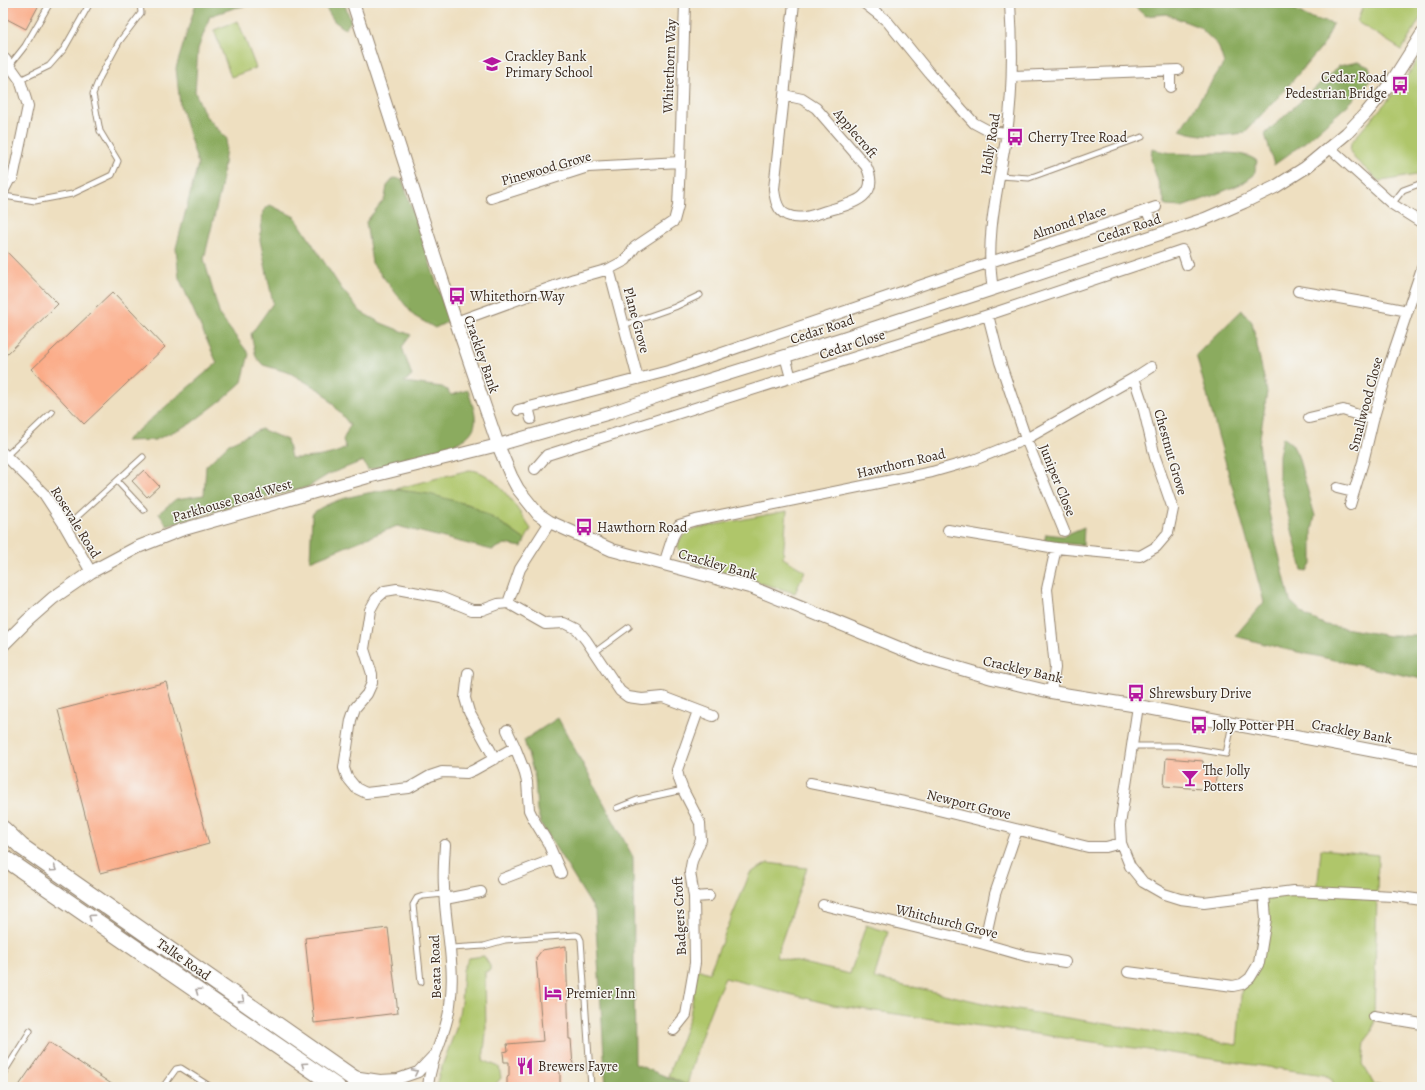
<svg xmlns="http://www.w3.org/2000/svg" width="1425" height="1090" font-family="Alegreya,serif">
<rect width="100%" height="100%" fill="#f6f6f2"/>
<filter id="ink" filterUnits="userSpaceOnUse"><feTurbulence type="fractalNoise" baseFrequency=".025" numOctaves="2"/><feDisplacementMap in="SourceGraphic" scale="8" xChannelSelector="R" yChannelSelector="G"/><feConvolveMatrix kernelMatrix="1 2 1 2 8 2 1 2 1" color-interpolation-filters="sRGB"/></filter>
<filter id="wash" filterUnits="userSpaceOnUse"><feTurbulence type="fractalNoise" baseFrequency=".012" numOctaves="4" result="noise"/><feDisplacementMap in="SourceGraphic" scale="16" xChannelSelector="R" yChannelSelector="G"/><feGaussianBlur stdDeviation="0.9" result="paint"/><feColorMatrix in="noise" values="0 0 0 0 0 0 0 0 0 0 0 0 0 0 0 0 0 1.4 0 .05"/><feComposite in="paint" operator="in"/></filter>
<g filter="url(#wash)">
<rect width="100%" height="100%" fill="#eedfc0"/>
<path fill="#afc66b" stroke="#757844" d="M1364,3h58v12l-20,35 -45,-28z
M238,21l18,47 -25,9 -17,-47z
M1422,51v123l-34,6 -9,1 -25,-23 -4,-7 1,-8c24,-30 54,-57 71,-92z
M469,470c26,0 48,39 62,59l-6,11 -27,-19 -28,-16 -75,-16z
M787,511l-4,47 22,13 -10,22 -99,-29c-3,-2 -8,-4 -11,-6 -14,-13 -4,-22 8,-29z
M1321,849l57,6 -4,161 -2,16 -7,9 -2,24 12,20 17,2h-57l-3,-7 -8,-5 -491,-70 -108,-27c-17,34 -28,70 -38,107l-19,-9 22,-60 7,-47 12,4 41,-100 18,-10 39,5 -31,89 74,17 16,-49 22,7 -14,46 131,30 232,37 5,-61 12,-12 10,-78 53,-2z
M484,956l6,10v5l-5,1 1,61 -3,27 16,7 2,11 -8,9h-57l3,-13 17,-45 5,-26 2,-33 6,-12z"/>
<path fill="#8bab5f" stroke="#636a3e" d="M196,3h64l-26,5 -24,8 -12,33 -3,43 10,23 22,24 -6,49 -17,71 16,57 29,38 -7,28 -19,17 -33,25 -35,16 -30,1 92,-78 -38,-85 -3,-30 22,-84 -18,-59 -4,-37z
M323,3h21l7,18 -6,8 -11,-8z
M1131,3h153l24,14 25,7 -8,19 -44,51 -37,39c-23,3 -42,5 -64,-3l44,-67 -6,-18 -19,-18 -33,-13 -21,2z
M1358,62l11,5 4,10 -23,26 -45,39 -31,23 -9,-31 74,-68z
M1152,149c11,3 24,5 36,5 19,0 55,-5 69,7l-3,14 -11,8 -31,13 -30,11 -16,-1 -15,-46z
M394,178l8,1 47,142 -14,7 -21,-12 -42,-53 -6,-41 19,-24 2,-12z
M270,205l25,12 46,71 20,24 20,11 30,12 -9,12 10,29 -8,6 38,5 5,3 4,5 17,-5c7,24 16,39 -11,53l-89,27 -5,-9 -34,13 -21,13 -73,18 -68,21 -8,-13 17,-14 28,-4 2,-29 24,-23 31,-14 26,11 4,18c19,0 38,-1 55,-10l-3,-8 7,-15 -27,-33 -33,-19 -27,-8 -7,-8 -5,-23 22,-31 -13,-63 3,-29z
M1242,310l10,12 15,70 -8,52 10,69 21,88 16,15 20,9 64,11h32v43l-138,-30 -49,-13 29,-34 -68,-247z
M1283,437l9,7 6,12 17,60 -3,15v32l-5,8 -5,-1 -23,-92v-23z
M391,489l38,5 41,11 28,16 27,19 -3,7 -17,-3 -13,6 -95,-24 -87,35 2,-47c18,-16 56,-21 79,-25z
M1084,527l-1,18 -39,-3 2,-8 17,2z
M558,718l75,139 2,207 52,21 -1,2h-80l-11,-176 -54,-87 -4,-14 -2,-32 -11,-38z"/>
<g id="blocks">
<path fill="#fbab87" d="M3,3h37l-14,26 -23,-12z
M3,248l55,56 -55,54z
M113,292l52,55 -81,77 -52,-55z
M144,470l15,16 -12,11 -15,-16z
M166,682l43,162 -109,29 -42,-163z
M1166,758l37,3v8l14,2 -3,19 -50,-4z
M388,928l10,85 -84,10 -9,-85z
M566,946l3,93h2l2,27 -13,2v19h-49l-4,-3v-6l2,-3v-13h-5l-1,-10 5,-1 -1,-7 36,-3 -7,-83 6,-8z
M49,1042l67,45h-98z"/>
</g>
</g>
<g filter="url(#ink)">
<use href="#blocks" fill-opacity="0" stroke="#94846f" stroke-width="1"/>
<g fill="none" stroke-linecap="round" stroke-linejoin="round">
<g stroke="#94846f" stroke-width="7">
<path id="service" d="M10,65l15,-19 25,-43
M20,80l29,-14 15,-17 26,-46
M999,176l30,2 113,-41
M4,196l31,5 37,-7 40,-19 6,-14 -18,-30 -7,-37 7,-17 19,-35 22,-29 -1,-10
M3,197l10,-19
M1392,204l11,-14 19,-7
M624,325l51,-18 25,-12
M6,456l46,-44
M117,481l27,29
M66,527l77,-70
M595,652l34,-25
M1131,746h47l48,8 6,-30
M617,808l20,-8 46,-10
M451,948l33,-2 21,-6 71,-5 3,1 2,4 10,147
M421,982l-8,-77 4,-7 6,-2 21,-2
M3,1074l27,-43
M163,1087l13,-18 5,-1 30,19"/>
</g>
<g stroke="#94846f" stroke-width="12">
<path id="minor" d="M864,3l23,18 44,54 43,48 15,8 18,2
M3,58l2,1 15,21 8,26 -15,72
M1170,71v16
M1013,76l165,-6
M784,95l18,4 14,9 50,58c16,32 -16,38 -40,45 -12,4 -26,10 -39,4 -10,-4 -12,-16 -13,-26l20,-186
M1330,148l62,56 30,19
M491,198l97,-31 92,-5
M1147,210l4,11
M609,269l29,110
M993,289c-9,-52 6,-105 14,-156 6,-43 6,-86 3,-130
M1298,291l64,11 46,9
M988,315l12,47 26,77 38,92
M456,322l118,-43 35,-10 17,-9 9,-13 39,-26 4,-15 2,-44 5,-159
M785,356l6,22
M528,407l3,12
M518,410l154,-40 318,-108 76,-24 90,-31
M1309,418l34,-8 30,10
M3,453l41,41 19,29 28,49
M535,469l12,-14 441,-140 194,-65 5,15
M1337,488l16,4
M1350,505l13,-43 10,-42 16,-54 33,-98
M550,522l-30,47 -12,34 -10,1 -16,6h-10l-32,-13 -43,-8 -12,2 -9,8 -6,11 -6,39 8,25v9l-5,11 -12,14 -4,12 -7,48 3,9 9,11 10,5 43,-5 21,-12 12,-4 25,1 7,-3 41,-23 9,23 3,12 2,28 5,10 14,23 13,30
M948,530l108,18 84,8 16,-9 12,-14 5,-24 -18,-52 -13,-55 -8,-24
M664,564l9,-28 6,-11 17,-5 236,-48 42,-12 52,-21 108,-61 17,-11
M508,603l37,21 20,-1 12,6 9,11 34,51 8,6 14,2 21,-2 50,19
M468,673l-3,25 4,14 26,47
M1051,692l4,-24 -8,-79 9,-41
M1138,706l-18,119 1,18 9,23 13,16 21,12 16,5 24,3 89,-11 100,5 29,4
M507,730l8,17
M810,783l104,21 174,43h18l15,-4
M502,879l52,-20
M694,897l15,-1
M445,899l36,-7
M823,905l161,39 42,12 39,6
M984,944l11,-50 22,-64
M1128,972l105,14 9,-2 8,-6 9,-15 7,-44 -2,-25
M1374,1016l48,8
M674,1030l12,-15 9,-52 -1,-66 -4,-25 2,-11 9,-21 -1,-17 -17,-33 -4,-11 -2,-9 21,-59
M353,1076l27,4 18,-1 20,-7 15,-16
M428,1087c2,-29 19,-53 22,-82 6,-40 -5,-78 -6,-118 -1,-14 0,-28 1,-42"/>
</g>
<g stroke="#94846f" stroke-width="14">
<path id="tertiary" d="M353,3l103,319 42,123 13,31 7,13 20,25 12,8 62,28 141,38 168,69 71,21 59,14 87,14 284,54
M3,645l25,-25 25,-22 38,-26 47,-25 43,-17 109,-31 78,-22 130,-32 112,-32 60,-21 170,-53 153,-50 212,-70 39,-17 31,-15 30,-19 42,-35 19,-20 25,-30 31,-49"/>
</g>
<g stroke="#94846f" stroke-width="18">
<path id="trunk" d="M3,829l19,18 344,240
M3,857l334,230"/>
</g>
<use href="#service" stroke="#fff" stroke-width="5"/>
<use href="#minor" stroke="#fff" stroke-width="10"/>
<use href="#tertiary" stroke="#fff" stroke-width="12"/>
<use href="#trunk" stroke="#fff" stroke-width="16"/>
</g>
<defs><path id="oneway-chevron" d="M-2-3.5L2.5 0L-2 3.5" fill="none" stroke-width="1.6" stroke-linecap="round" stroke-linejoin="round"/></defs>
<g stroke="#a79f9a">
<use href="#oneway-chevron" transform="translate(54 869) rotate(35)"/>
<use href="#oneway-chevron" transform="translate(91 917) rotate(-145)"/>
<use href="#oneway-chevron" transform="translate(198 991) rotate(-145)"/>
<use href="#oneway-chevron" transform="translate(242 1000) rotate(35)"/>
<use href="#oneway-chevron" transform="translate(304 1065) rotate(-145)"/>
<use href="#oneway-chevron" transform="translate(415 1072) rotate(-27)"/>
</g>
</g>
<defs>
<g id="school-bare" transform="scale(1.38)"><path d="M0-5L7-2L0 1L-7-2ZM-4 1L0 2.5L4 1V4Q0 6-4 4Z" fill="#b5179e" stroke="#f6f6f2" stroke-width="2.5" paint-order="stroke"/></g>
<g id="bus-bare" transform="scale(1.38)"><path d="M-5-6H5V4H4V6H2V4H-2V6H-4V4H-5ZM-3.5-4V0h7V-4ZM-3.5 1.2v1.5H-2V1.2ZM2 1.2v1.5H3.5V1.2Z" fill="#b5179e" stroke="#f6f6f2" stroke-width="2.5" paint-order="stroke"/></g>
<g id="bar-bare" transform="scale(1.38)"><path d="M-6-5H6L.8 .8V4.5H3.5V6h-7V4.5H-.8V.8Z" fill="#b5179e" stroke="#f6f6f2" stroke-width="2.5" paint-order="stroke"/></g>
<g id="hotel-bare" transform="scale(1.38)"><path d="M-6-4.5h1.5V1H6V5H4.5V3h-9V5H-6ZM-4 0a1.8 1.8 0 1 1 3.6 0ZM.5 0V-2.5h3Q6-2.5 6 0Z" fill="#b5179e" stroke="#f6f6f2" stroke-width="2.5" paint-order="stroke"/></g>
<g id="restaurant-bare" transform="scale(1.38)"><path d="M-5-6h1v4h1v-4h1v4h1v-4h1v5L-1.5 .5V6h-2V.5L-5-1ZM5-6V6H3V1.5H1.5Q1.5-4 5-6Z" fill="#b5179e" stroke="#f6f6f2" stroke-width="2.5" paint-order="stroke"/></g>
</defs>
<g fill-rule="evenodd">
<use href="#school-bare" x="492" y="64"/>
<use href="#bus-bare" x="1400" y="85"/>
<use href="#bus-bare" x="1015" y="137"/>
<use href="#bus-bare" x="457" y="296"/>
<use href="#bus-bare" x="584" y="527"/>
<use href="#bus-bare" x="1136" y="693"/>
<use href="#bus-bare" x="1199" y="725"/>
<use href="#bar-bare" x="1190" y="778"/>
<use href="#hotel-bare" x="553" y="993"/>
<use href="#restaurant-bare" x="525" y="1066"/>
</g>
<g text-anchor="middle" stroke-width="3" stroke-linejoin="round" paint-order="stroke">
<g font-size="14" fill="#3b2a1e" stroke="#f6f6f2" text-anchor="start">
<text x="505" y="61">Crackley Bank<tspan x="505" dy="16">Primary School</tspan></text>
<text x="1387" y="82" text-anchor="end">Cedar Road<tspan x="1387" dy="16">Pedestrian Bridge</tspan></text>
<text x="1028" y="142">Cherry Tree Road</text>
<text x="470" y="301">Whitethorn Way</text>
<text x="597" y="532">Hawthorn Road</text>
<text x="1149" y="698">Shrewsbury Drive</text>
<text x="1212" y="730">Jolly Potter PH</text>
<text x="1203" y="775">The Jolly<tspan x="1203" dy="16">Potters</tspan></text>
<text x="566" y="998">Premier Inn</text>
<text x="538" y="1071">Brewers Fayre</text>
</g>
<g font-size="14" fill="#3b2a1e" stroke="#f6f6f2">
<text transform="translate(669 66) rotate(-88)" y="5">Whitethorn Way</text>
<text transform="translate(856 133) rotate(50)" y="5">Applecroft</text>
<text transform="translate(990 144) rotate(-81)" y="5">Holly Road</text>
<text transform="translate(546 168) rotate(-16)" y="5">Pinewood Grove</text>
<text transform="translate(1069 222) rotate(-19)" y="5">Almond Place</text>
<text transform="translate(1129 228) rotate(-18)" y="5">Cedar Road</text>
<text transform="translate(637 320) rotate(75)" y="5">Plane Grove</text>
<text transform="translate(822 329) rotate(-18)" y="5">Cedar Road</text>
<text transform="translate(852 344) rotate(-18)" y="5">Cedar Close</text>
<text transform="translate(482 354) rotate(71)" y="5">Crackley Bank</text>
<text transform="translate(1365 404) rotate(-75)" y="5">Smallwood Close</text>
<text transform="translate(1171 452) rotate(74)" y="5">Chestnut Grove</text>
<text transform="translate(901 463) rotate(-13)" y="5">Hawthorn Road</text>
<text transform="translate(1058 480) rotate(68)" y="5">Juniper Close</text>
<text transform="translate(232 500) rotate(-16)" y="5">Parkhouse Road West</text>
<text transform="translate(76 522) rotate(58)" y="5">Rosevale Road</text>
<text transform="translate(718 564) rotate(16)" y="5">Crackley Bank</text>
<text transform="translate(1023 669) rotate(13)" y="5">Crackley Bank</text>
<text transform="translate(1352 731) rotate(11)" y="5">Crackley Bank</text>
<text transform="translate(969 804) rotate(14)" y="5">Newport Grove</text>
<text transform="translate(679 916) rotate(-93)" y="5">Badgers Croft</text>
<text transform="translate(947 921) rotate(14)" y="5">Whitchurch Grove</text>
<text transform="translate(184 959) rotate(35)" y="5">Talke Road</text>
<text transform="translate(435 967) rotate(-92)" y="5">Beata Road</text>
</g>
</g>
<rect width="1425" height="1090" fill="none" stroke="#f6f6f2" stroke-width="16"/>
</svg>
